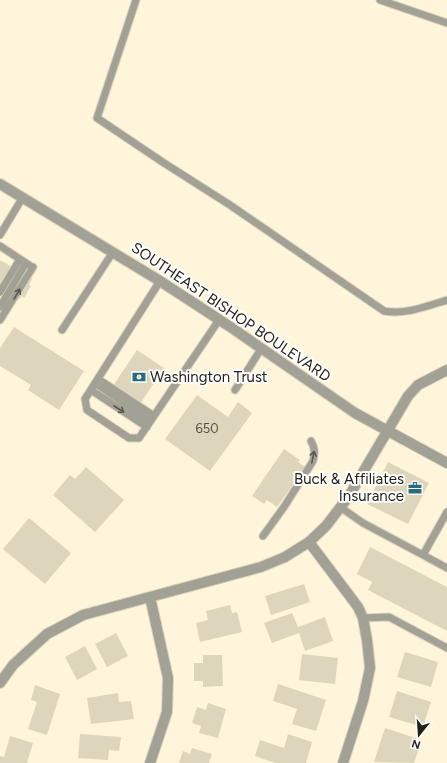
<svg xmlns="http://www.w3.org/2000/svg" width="447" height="763" font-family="Figtree,sans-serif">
<rect width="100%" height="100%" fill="#fef5db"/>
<path fill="#ded6bc" d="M0,260l32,19 -3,6 2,1 -7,12 -2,-2 -2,3 -20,-13z
M14,327l70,44 -25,39 -31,-20 3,-5 -31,-19v-18z
M137,350l27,18 -24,36 -27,-18z
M197,395l31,22 10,-15 14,11 -42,58 -45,-32z
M284,449l16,11 -2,2 7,5 -28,40 -10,-7 -3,4 -12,-8z
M388,462l41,21 -21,41 -41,-20z
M86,467l38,33 -29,32 -42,-37 17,-20 5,4z
M29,518l42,35 -26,31 -42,-35z
M370,547l77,40v44l-79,-41 4,-8 -15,-8z
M304,584l6,18 -39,13 -6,-19z
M230,605l2,8 5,-1 5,20 -42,10 -4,-19 12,-3 -2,-9z
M292,613l6,14 27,-10 8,24 -28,10 -6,-18 -27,10 -8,-20z
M116,633l12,23 -21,11 -12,-23z
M85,646l12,23 -20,11 -12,-23z
M405,652l33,10 -7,25 -34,-10z
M302,654l36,4 -3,26 -36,-4z
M203,655h19l1,31 -20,1v-6h-9v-18h9z
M278,684l48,16 -10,31 -24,-7 5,-15 -24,-8z
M35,685l25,9 -13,41 -19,-6 9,-27 -6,-2z
M397,691l34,11 -8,25 -34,-10z
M118,693l1,9 12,-1 3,18 -43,5 -4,-26z
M208,703l18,6 -8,29 -19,-5 2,-7 -9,-3 5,-16 9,3z
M385,728l37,12 -8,23 -40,-1z
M80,734l41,3 -2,14 -10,-1 -1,10 -30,-2z
M288,734l24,8 -6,21h-31l-20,-7 5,-16 24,8z
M10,736l23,7 -6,20h-27v-7l4,1z
M192,748l20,6 -3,9h-30l4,-12 7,3z"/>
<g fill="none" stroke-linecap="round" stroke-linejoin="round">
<g stroke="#dbd3bb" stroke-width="9">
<path id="service" d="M136,0l-39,118 67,45 66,42 154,106c21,4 43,-5 63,-11
M380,0l67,23
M0,235l23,-38
M0,246l29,19
M160,281l-75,118 2,11 42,28h10l80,-118
M0,292l20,-33
M0,307l26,-44
M0,320l33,-53
M62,330l51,-78
M98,379l56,37
M95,383l55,38
M91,390l56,37
M235,390l26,-41
M340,507l23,16 60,32
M447,512l-24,43 24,13
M263,536l21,-29 29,-46c2,-8 2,-13 -2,-20
M363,618l26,-1 58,31"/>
</g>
<g stroke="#dbd3bb" stroke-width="12">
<path id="minor" d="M309,542l49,65 5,11 4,22 3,28 -7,33 -20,62
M150,597l18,81 -1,34 -17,51
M0,683l13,-18 34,-31 36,-19 178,-48 24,-10 24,-15 17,-16 23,-30 59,-100 10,-11 29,-15"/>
</g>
<g stroke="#dbd3bb" stroke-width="12">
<path id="tertiary" d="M0,184l160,97 72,47 123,85 92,50"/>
</g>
<use href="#service" stroke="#a3a095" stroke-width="7"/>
<use href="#minor" stroke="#a3a095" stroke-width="10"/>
<use href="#tertiary" stroke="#a3a095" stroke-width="10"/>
</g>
<defs><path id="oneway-shaft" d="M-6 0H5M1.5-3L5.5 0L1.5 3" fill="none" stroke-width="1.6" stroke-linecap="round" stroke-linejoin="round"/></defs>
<g stroke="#5c594f">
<use href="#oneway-shaft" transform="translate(17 294) rotate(-59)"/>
<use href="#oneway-shaft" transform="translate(119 409) rotate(33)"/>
<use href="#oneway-shaft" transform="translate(313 457) rotate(-79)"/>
</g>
<defs>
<g id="bank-bare" transform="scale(1.08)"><path d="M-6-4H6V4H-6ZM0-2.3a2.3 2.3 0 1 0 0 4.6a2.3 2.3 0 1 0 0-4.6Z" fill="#286d7d" stroke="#fff" stroke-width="2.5" paint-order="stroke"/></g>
<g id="office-bare" transform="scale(1.08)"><path d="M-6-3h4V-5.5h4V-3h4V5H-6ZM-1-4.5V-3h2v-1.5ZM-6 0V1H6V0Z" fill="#286d7d" stroke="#fff" stroke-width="2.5" paint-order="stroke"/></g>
</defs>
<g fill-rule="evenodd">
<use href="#bank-bare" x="139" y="377"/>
<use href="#office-bare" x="415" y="488"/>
</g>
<g text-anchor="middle" stroke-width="4" stroke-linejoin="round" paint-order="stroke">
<g font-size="13" fill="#514d40">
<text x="207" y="433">650</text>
</g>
<g font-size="15" fill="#221f16" stroke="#fff">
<text transform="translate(231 312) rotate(34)" y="5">SOUTHEAST BISHOP BOULEVARD</text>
</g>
<g font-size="15" fill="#221f16" stroke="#fff" text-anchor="start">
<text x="150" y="382">Washington Trust</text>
<text x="404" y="484" text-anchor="end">Buck &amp; Affiliates<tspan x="404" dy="17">Insurance</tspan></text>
</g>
</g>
<g transform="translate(419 735) rotate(197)" stroke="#ffffff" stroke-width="3" paint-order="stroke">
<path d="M0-3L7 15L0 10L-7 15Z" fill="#221f16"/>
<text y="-6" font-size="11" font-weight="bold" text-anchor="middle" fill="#221f16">N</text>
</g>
</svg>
